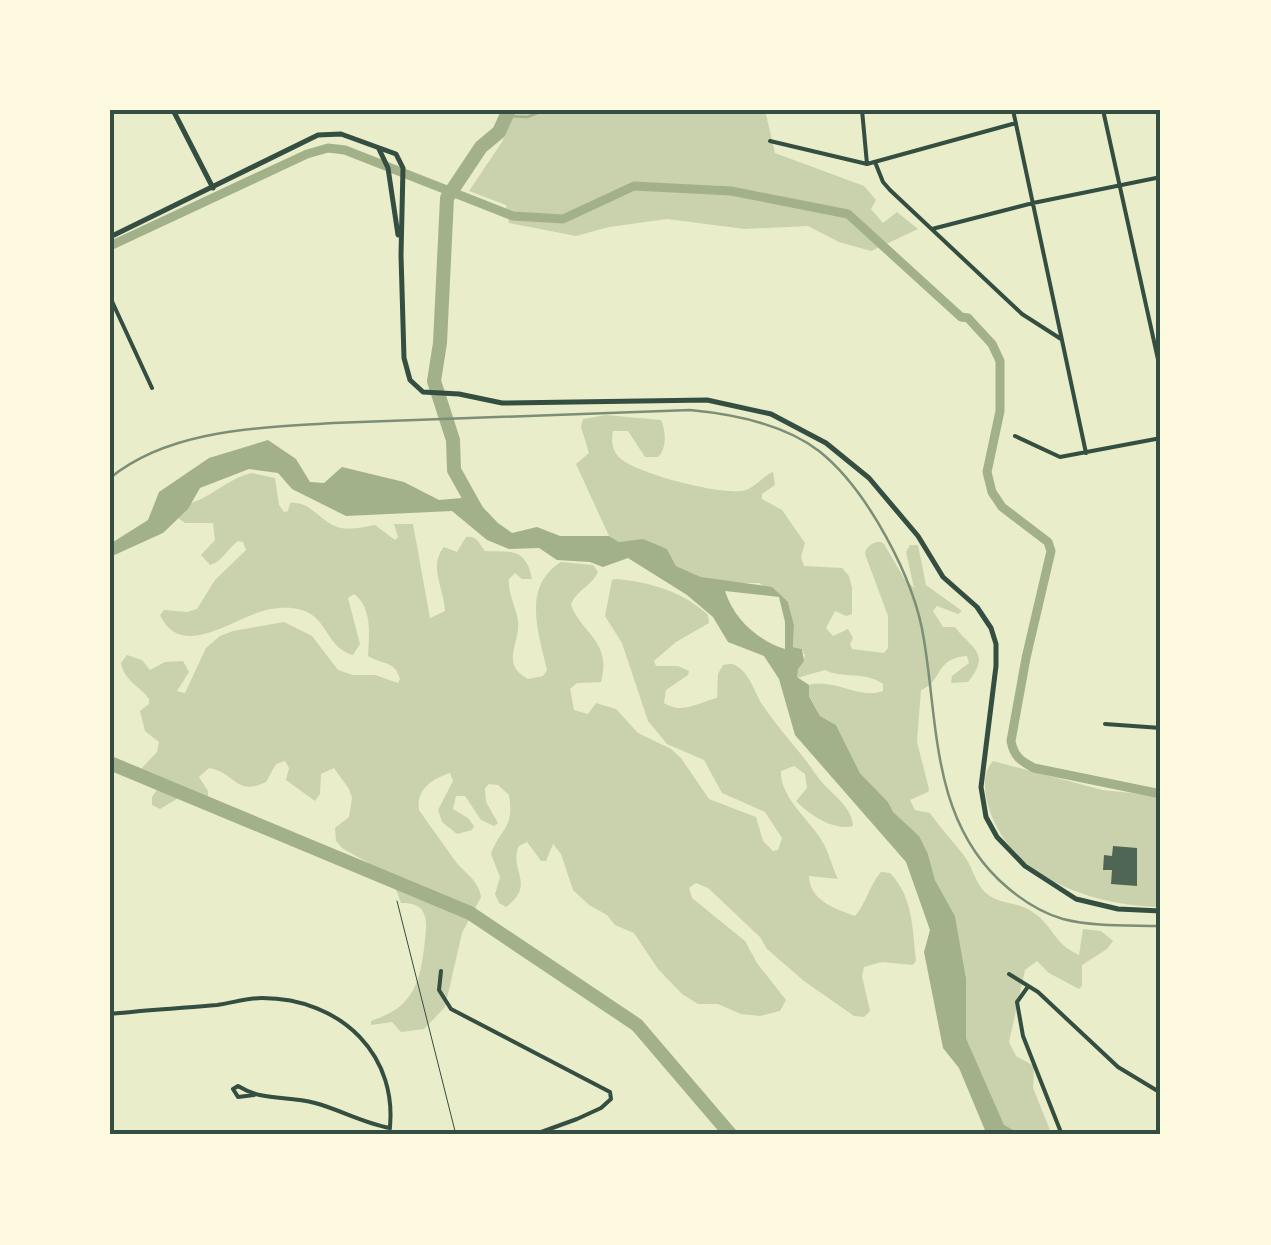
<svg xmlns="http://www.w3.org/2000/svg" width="1271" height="1245" font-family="'IBM Plex Serif',serif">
<rect width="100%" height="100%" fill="#e9edc9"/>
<path fill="#cad2ad" d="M516,110h249l10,43 89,33 12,14 -5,9 12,14 14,-11 21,17 -47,22 -32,-9 -31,-16 -63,3 -78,-10 -58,8 -33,9 -67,-13 -3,-18 -37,-14 33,-49z
M606,415l55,5c5,11 6,29 -3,37h-13l-17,-26h-15c-2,10 -1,21 8,28 18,15 96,35 120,32 13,-1 21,-15 32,-19l2,13 -13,9v5l20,11 23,33 -4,14 3,9 38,2 7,8 3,12v26l-6,2 -11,-5 -9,17 7,8 15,-7 5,9 -3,6 2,5 32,4 4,-5v-32l-23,-62c0,-8 13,-16 19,-10l20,34 10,10 -8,-36 4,-7h8l8,40 36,26 -4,3 -21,-8 -4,5 10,16h12c14,20 38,25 13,55l-17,1 1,-7 17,-13 -2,-7c-33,2 -24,26 -46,34l-4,52 12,47 -1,3 -18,8 5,10 15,3c11,16 24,29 35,44 9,13 11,30 25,39 14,9 30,6 44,17 21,15 19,30 45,42l4,-26 18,2 12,10 -6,8 -25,16v21l-3,3 -30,-16 -12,-12 -12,9 -16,72 7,14 18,10 -1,22 19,47h-30l-18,-9 -38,-88v-60l-11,-62 -20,-36 -7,-26 -36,-42 -4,-10 -28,-29 -24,-48 -16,-9 -11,-21v-10c26,-7 49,15 74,6v-7c-18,-13 -40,-5 -58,-14l-28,8v-9l8,-13 -3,-7 -9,-2 1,-22 -6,-23 -29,-19h-28l-30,-6 -25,-11 -9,-17 -24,-9 -24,2 -10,-6 -33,-72 13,-11 -8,-26 2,-8z
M252,473l23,5 4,27 5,7 4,-1 2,-8c22,-2 30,20 51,25 10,2 23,-1 34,-3l20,15 3,-3 -4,-13h19l17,94 15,-7c-1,-23 -17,-45 -1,-64l13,5 9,-15c12,-2 13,8 19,14 25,1 41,-4 47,28h-10l-7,-6 -6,6c-1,14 6,26 9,41 3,23 -19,44 10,59l15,-3 4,-6c-8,-36 -26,-83 14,-108l32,3 5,7c-6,14 -22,18 -27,33 11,29 41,36 30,77l-24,1 -7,6 4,21 14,4 8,-11 20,6 22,24 33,16 10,9 28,41 47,18 7,24 10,10 5,-1 4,-12 -17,-26 -43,-19 -18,-33 -37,-16 -19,-23 -26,-78 -17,-27 7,-36 5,-1c33,3 67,13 91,36l1,8 -33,19 -22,19 2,5h22l11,5 -1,4 -22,15 -2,13c18,12 35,-1 53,-5l1,-24 5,-9c7,-1 9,-3 15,2 13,8 17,28 26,40 16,24 37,45 53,69 12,17 35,29 36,50 -20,5 -43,-11 -57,-25l11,-13 -2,-14 -11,-8 -13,5c-1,27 28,48 41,70 7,11 10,26 16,38l-29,-3c1,25 25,32 46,40 12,-14 14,-30 26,-44l9,1c24,25 22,57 26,88l-3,4 -31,-3 -18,5 -2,9 8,35 -6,6 -10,-1 -50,-35 -37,-32 -7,-12 -52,-49 -12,-5 -7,5 3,10 53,43 12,22 29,37 -6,11 -20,5 -19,-2 -23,-10h-20l-16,-10 -24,-25 -24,-36 -19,-8 -8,-10 -18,-10 -16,-15 -12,-36 -8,-10 -7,17h-5l-14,-19 -8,4c-11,24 18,38 -13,61l-7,-4 -4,-9 5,-17 -9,-23c9,-26 24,-25 18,-59l-11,-10 -9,-1 -4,4 1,14 12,21 -4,3 -13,-6 -16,-24h-9l-3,13 15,9 6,8 -2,4 -15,4 -15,-12 -4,-12 15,-29 -3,-8c-18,6 -34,16 -31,37 11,16 23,32 34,48 10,15 25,20 28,39l-19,36 -17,74 -21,22 -23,3 -9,-10 -21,3v-4c16,-6 29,-11 39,-26 9,-12 12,-31 14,-46 2,-22 9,-47 -23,-46l-10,-27 -49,-28 -6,-7 -1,-13 14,-11 3,-19 -3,-9 -15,-21 -13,6 -1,20 -5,7 -29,-21 3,-12 -4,-7 -9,3 -10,18c-30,15 -31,-10 -57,-14l-10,9 9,14v8l-10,3 -18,-5 -20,12 -8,-4v-8l10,-15 -22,-12 17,-18 2,-10 -14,-11 -5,-20 9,-7v-5c-10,-14 -24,-17 -28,-36l6,-8 15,5 8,10 15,-8 18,-1 6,11 -12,19 8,2 21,-45 14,-12 13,-5 51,-9 28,14 26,34 15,5h22l23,8 2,-4c-5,-19 -18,-14 -32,-23 1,-20 5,-48 -14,-62l-6,4 12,46 -7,11c-35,-10 -21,-55 -82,-46 -33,5 -89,54 -111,6l4,-5 23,2 10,-3 18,-29 31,-30 -3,-8 -5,-1c-11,8 -15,20 -28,24l-9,-10 14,-15 -2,-17h-28l-7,-5 9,-14c25,-6 39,-25 65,-31z
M993,761l109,29 59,6v111c-71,-1 -159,-32 -175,-110 -2,-12 -2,-26 7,-36z"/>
<path fill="#a3b18a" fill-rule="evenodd" d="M268,440l28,19 14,23 14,1 18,-16 62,15 35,18 34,-3 25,26 14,10 25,-6 23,9h49l10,6 24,-3 24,10 9,17 25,11 71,10 16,15 6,23 -1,22 9,2 2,12 -6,8 -1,8 12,8v11l11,20 16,9 24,48 28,29 5,10 26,24 9,18 7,26 20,36 11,62v60l38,87 18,10h-35l-28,-67 -16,-20 -19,-96 6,-22 -24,-68 -111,-127 -16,-56 -15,-23 -36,-14 -15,-25 -26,-22 -59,-37 -25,9 -13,-5 -33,-2 -18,-12 -30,1 -22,-9 -35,-29 -106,5 -54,-27 -14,-16 -29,-4 -49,19 -12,21 -25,24 -53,24v-13l38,-24 11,-28 50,-34zM725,591l54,6 6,25v27c-28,-9 -51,-30 -60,-58z"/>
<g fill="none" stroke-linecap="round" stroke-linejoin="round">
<path stroke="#a3b18a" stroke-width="2.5" d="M507,116l20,1 19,-7"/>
<path stroke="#a3b18a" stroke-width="9" d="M110,246l197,-92 21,-6 17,2 168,66 50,3 71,-33 97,5 117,23 113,103 7,1 24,26 8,17v50l-13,61 5,20 10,15 46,35 3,9 -25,107 -15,83c3,16 10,20 23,27l127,26"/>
<path stroke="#a3b18a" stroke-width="14" d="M478,513l-24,-43 -1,-30 -19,-59 6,-38 7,-145 34,-51 18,-15 10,-22
M110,763l360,150 167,112 94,110"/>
</g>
<path fill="#4f6655" d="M1113,846l24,2v38l-26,-2 1,-14h-9l1,-15 8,1z"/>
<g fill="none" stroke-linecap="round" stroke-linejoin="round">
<path stroke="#344e41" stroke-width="1" d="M397,901l59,234"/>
<path stroke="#344e41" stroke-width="4" d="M862,110l5,54
M1013,110l73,343
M1103,110l58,263
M770,141l97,23 149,-41
M875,162l8,20 7,8 132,124 39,25
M932,229l101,-26 128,-26
M110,297l42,91
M1015,436l45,21 101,-19
M1105,724l56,4
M441,971l-2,19 12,19 159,83 1,7 -10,9 -24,11 -44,16
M1009,974l29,18 80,75 43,26
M1027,988l-10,14 6,34 39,99
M110,1014c36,-4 71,-6 107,-9 15,-2 30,-7 45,-7 79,0 139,58 127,137
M254,1095l-16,2 -5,-8 5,-3c26,16 48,9 77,17 26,7 48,20 75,25"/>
<path stroke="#344e41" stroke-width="5" d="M173,110l40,78"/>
<path stroke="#344e41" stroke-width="5" d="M379,149l9,19 10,67
M110,237l208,-102 23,-1 55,20 7,14 -2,87 3,103 6,22 13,12 36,2 43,9 205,-3 64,14 55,29 43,35 49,58 25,41 34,30 14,21 5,16v22l-15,121 5,30 11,20 28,29 51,33 42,10 43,2"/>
<path stroke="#7c8e77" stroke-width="2.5" d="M110,478c60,-49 149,-50 223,-55l357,-13c43,4 94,14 129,41 48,38 96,128 105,189 14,84 8,176 75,240 18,17 40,32 64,39 31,8 66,6 98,7"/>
</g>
<rect width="1271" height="1245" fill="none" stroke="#fefae0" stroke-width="225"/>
<rect x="112" y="112" width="1046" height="1020" fill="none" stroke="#344e41" stroke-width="4"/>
</svg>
